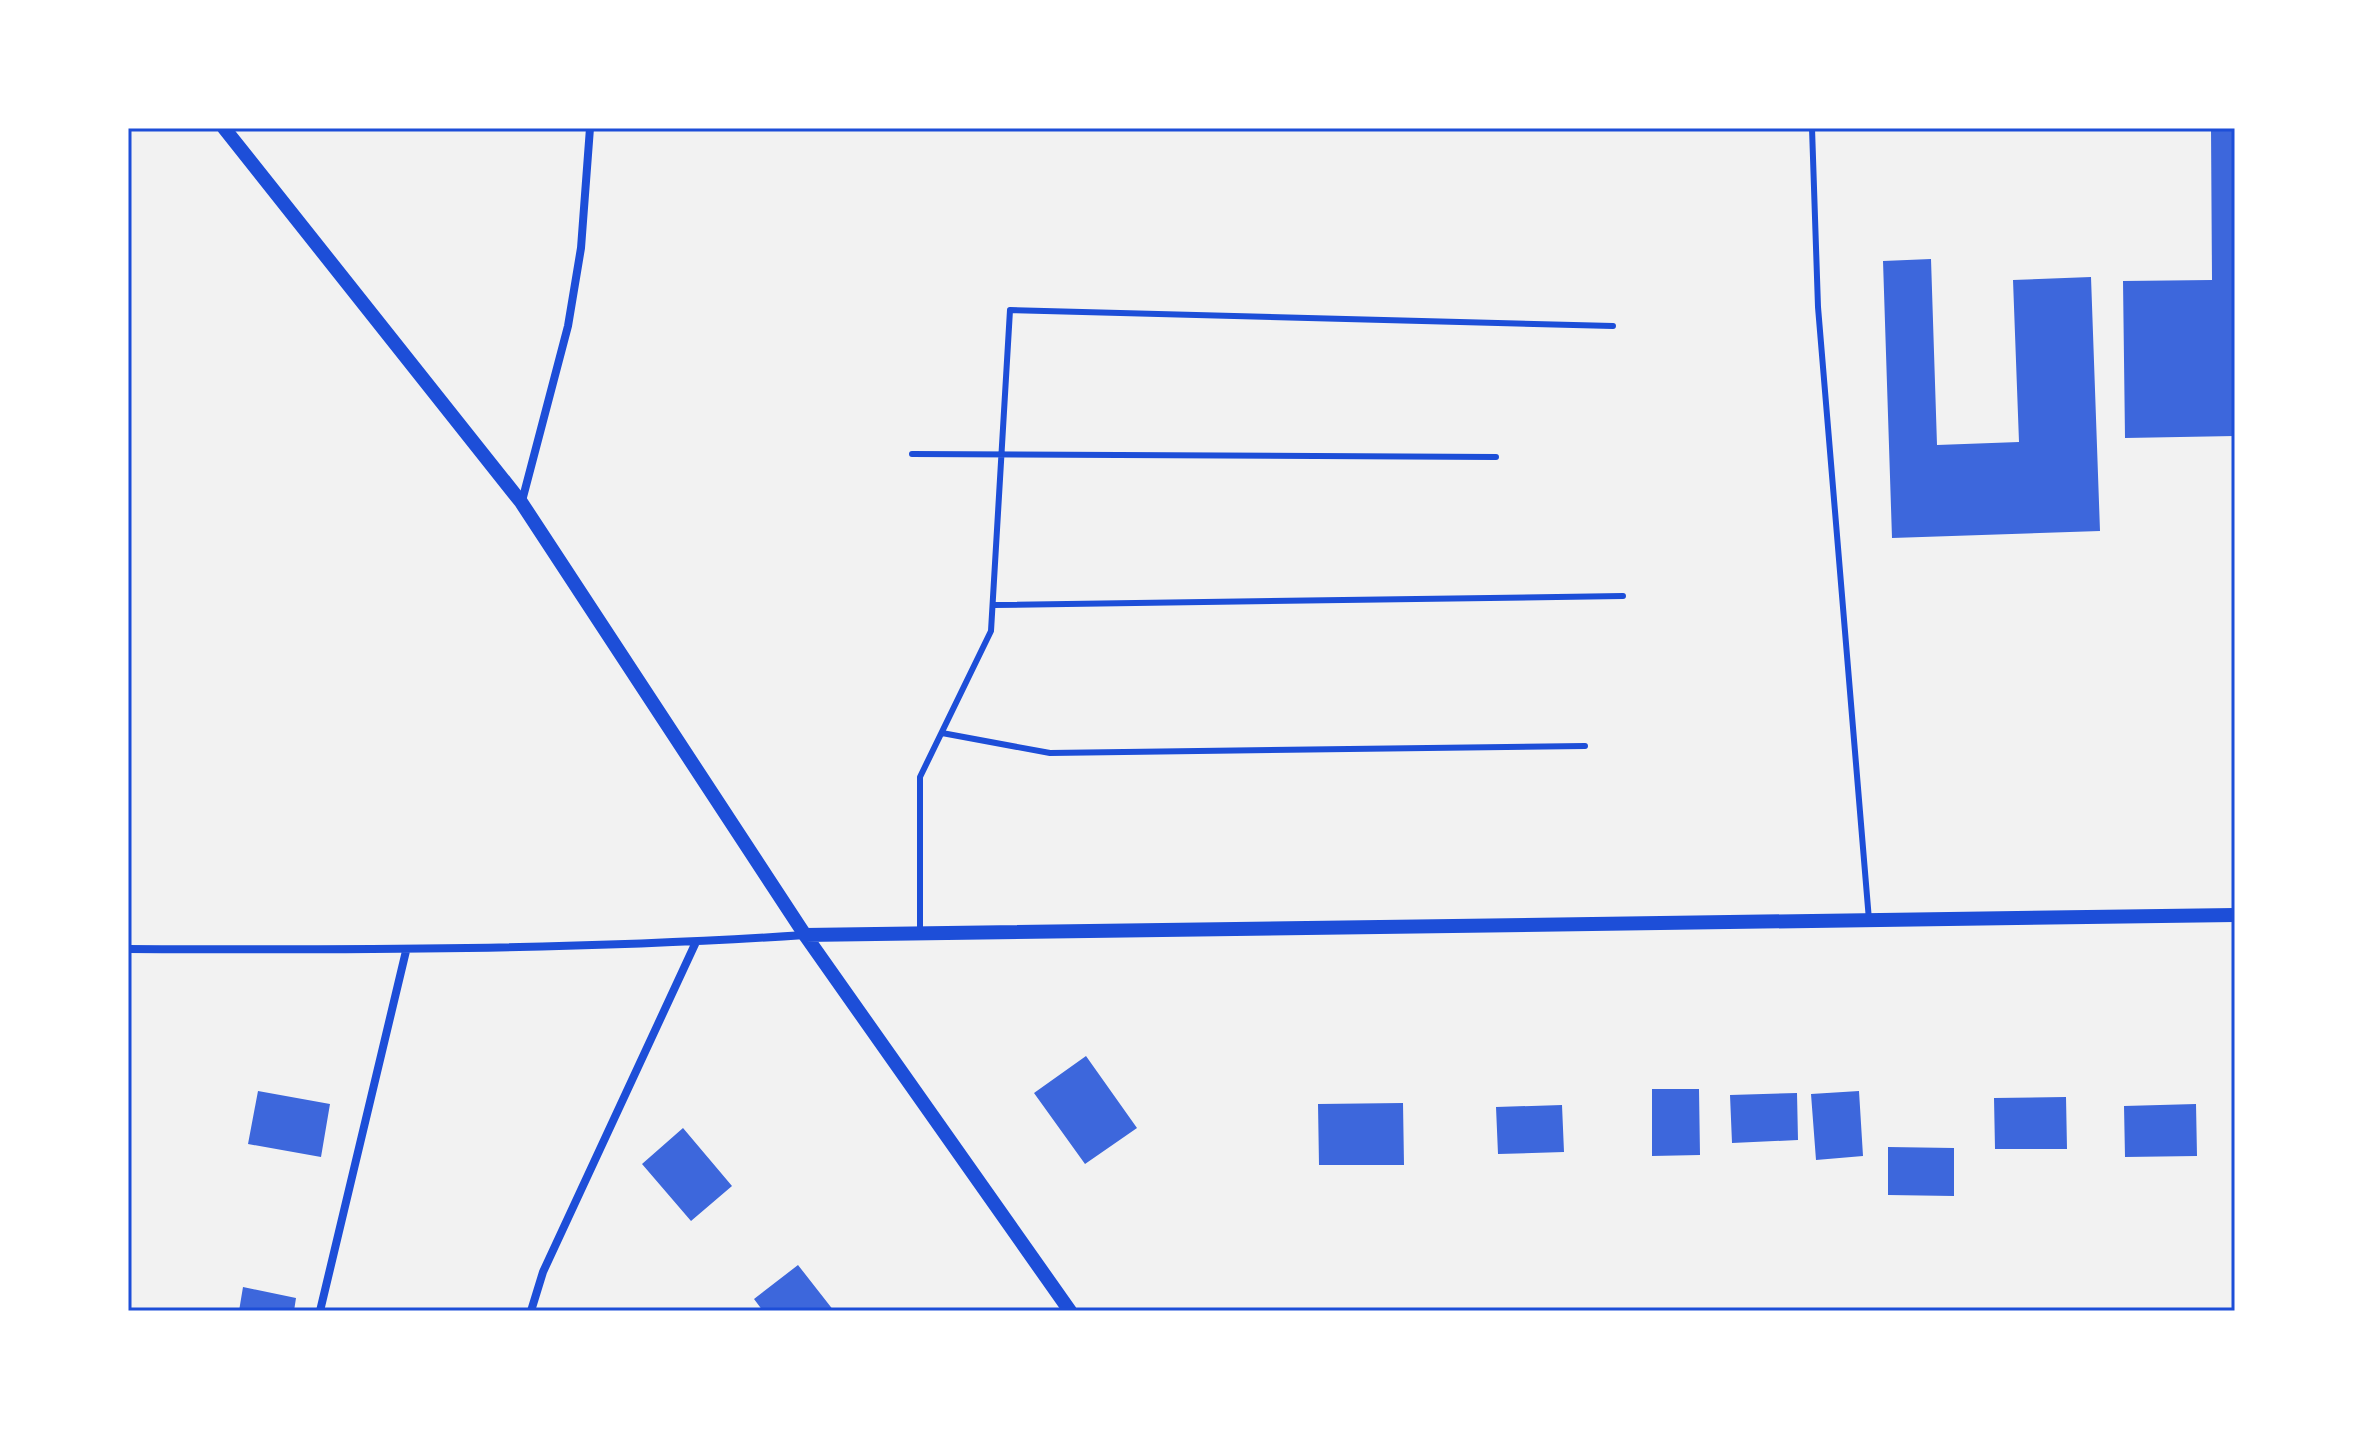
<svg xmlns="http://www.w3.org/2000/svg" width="2363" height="1439" font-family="'PT Sans Narrow',sans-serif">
<rect width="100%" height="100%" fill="#f2f2f2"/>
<path fill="#3d67dc" d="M2211,128h24v308l-110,2 -2,-157 89,-1z
M1931,259l6,186 82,-3 -6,-162 78,-3 9,254 -208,7 -9,-277z
M1086,1056l51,72 -52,36 -51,-71z
M1652,1089h47l1,66 -48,1z
M258,1091l72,13 -9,53 -73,-13z
M1859,1091l4,65 -47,4 -5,-66z
M1797,1093l1,47 -66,3 -2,-48z
M2066,1097l1,52h-72l-1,-51z
M1403,1103l1,62h-85l-1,-61z
M2196,1104l1,52 -72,1 -1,-51z
M1562,1105l2,47 -66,2 -2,-47z
M683,1128l49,58 -41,35 -49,-57z
M1888,1147l66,1v48l-66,-1z
M798,1265l36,46h-71l-9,-12z
M243,1287l53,11 -2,13h-55z"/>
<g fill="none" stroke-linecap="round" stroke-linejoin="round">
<path stroke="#1d4ed8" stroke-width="6" d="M1812,128l6,179 51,613
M912,454l584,3
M993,605l630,-9
M942,733l108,20 535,-7
M920,934v-157l71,-146 19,-321 603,16"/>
<path stroke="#1d4ed8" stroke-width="8" d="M522,501l46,-175 13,-78 9,-120
M128,949c226,1 452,1 677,-14
M320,1311l86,-360
M531,1311l12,-39 153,-330"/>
<path stroke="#1d4ed8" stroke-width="14" d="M224,128l297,374 284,433 265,376
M805,935l1430,-20"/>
</g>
<rect width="2363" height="1439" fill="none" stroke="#ffffff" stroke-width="260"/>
<rect x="130" y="130" width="2103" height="1179" fill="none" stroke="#1d4ed8" stroke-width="3"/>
</svg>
